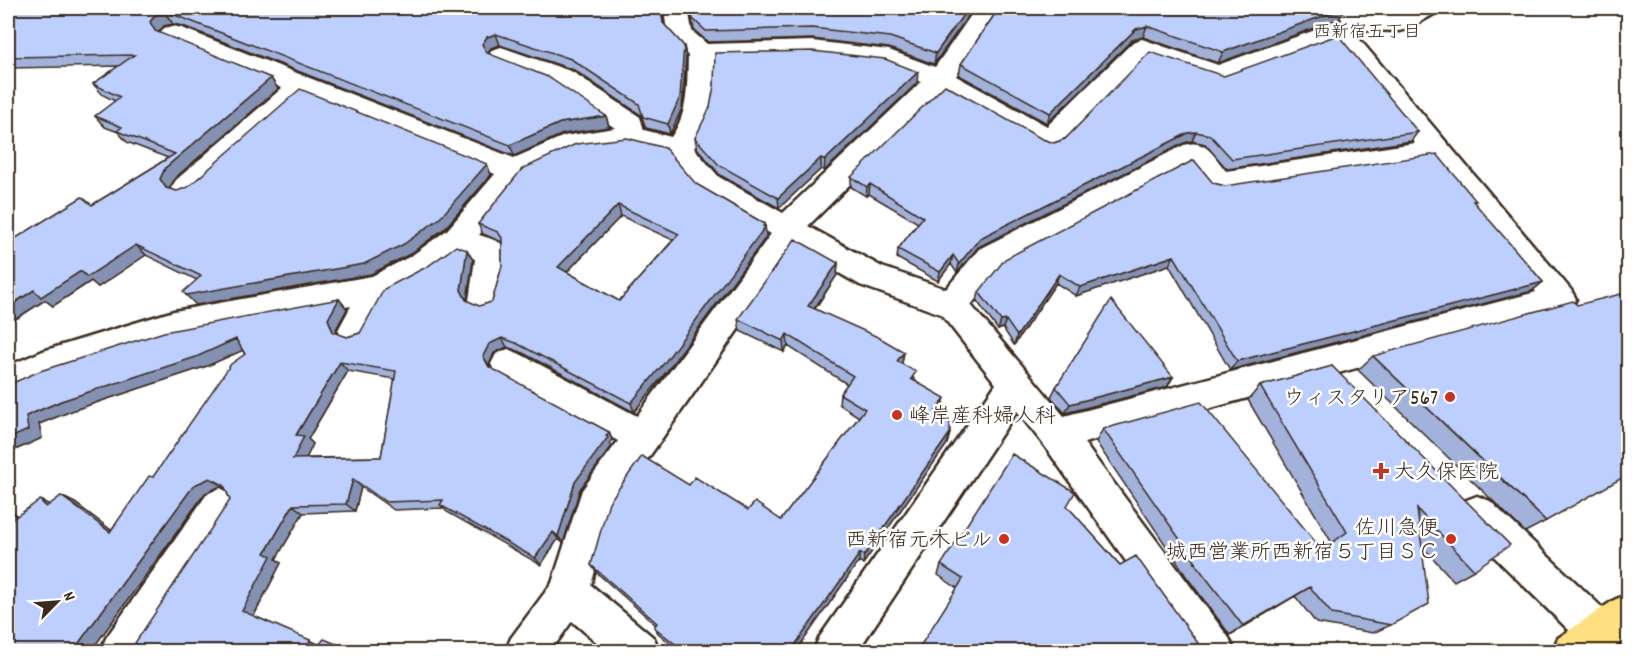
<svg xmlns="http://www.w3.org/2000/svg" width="1636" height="659" font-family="Dekko,'Klee One',sans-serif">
<rect width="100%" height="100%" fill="#fff"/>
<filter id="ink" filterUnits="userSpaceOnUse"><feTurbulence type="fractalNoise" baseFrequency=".0167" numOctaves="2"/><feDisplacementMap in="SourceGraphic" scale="12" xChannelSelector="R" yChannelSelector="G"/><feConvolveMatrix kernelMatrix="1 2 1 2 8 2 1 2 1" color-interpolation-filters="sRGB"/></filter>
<g filter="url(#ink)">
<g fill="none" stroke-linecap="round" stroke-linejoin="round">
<g stroke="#3b2a1e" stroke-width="5">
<path id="minor" d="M664,8h24l4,23 15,13 105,-3 77,9 46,17 41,-59h25l-45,68 91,50 86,-84 9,-3 76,26 125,-45 -11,-10 2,-2h25l10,6 25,1 13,-7h30l-3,6 -26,15 -9,2 -34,-1 -10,4 216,256 5,9 -5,9 -11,4 -476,131 145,195 6,14h-45l-146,-207 -27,-34 -160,241h-44l6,-14 177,-254 -55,-70 -81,-29 -65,-37 -183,262 -21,75 63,53 6,14h-52l-36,-31 -22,31h-45l6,-14 41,-55 30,-93 36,-49 -122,-67 -5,-10 5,-10 12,-5 12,5 117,62 134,-182 -72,-41 -31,-36 -38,-11 -51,7 -54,25 -46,57c7,2 17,5 23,9 10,9 0,55 -6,65l-11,4 -11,-4 -5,-9 6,-41 -14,-6 -28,21 -44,23 -22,43 -12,4 -12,-4 -5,-10 13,-24 -177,33 -122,39 -44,19v-31l35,-15 131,-40 198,-35 39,-20 36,-26 48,-56 -189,-77 -110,99 -10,3 -10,-3 -5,-8 5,-8 106,-92 -118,-48 -4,-6 4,-6 9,-2 9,2 332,130 50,-22 51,-8 -62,-42 -61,-24 -4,-6 4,-6 9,-3 72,25 67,45 4,13 27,7c18,-24 16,-53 17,-81l-21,-22zM1333,42l82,101 -189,28c-13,-16 -20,-33 -42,-26l-205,104 -33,40 -64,-22 -74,-41 135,-134 97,55 10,3 10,-3 86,-88 72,25zM812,59l73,8 36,15 -138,131 -64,-36 -25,-29c20,-27 20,-54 20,-87zM1430,162l106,130 -472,124 -93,-111 30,-38 189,-100 19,24 10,3z
M220,488l13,6 6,12 -6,12 -89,134h-44l6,-14 101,-144z
M1477,496l13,5 123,117 6,14 -6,14 -12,6 -16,-6 -121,-119 -6,-13 6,-13z"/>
</g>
<g stroke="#3b2a1e" stroke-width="5">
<path id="major" d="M1628,594v43l-20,15h-56l6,-14 56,-38z"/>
</g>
<use href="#minor" fill="#fff" fill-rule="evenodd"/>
<use href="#major" fill="#fde080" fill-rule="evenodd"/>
</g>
<path fill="#a2b2db" stroke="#3b2a1e" stroke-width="1.5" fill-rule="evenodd" d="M8,8h654l2,16 20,22 2,11 -4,51 -12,26 -24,-6 -5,-13 -67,-45 -74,-25 -9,3 -4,5 119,63 3,11 -46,7 -49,22 -331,-130 -10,-2 -9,2 -6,7 113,45 7,11 -103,89 -6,11 8,2 310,-27 4,11 -46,53 -35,26 -39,20 -175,31 1,-25 -51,-25 -48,32 -7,-6 -38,25 -8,-6 -37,24v-81l84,-38 76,-47 -41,-16 -9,-10 -13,-5 -10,-11 20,-15 -12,-6 -10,-11 26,-18 -111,2v-20l4,-7 -4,-1z
M690,8h284l-40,56 -45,-16 -77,-9 -104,3 -14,-12z
M999,8h346l-6,11 -121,44 -75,-26 -11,3 -85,83 -88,-48 2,-11z
M1362,8h31l-8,4h-15z
M1224,76l194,56 -7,9 -184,28 -22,-25 -13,-3 -8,2 -206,104 -21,26 -6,-9 -13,17 -41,-23 1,-9 20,-26 -49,-29 -3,2 -15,-9v-10l191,-38 12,4z
M917,83l-93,88 -3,-2 -42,39 -59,-33 -23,-27 -2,-10z
M1213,183l12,3 249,17 69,79 -11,9 -302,79 -61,-105 -93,31 -20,-13 -42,62 -11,-17 -5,2 -21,-29 2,-9z
M696,184l69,40 1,13 -99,134 -33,41 -113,-60 -14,-5 -13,6 -5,12 1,3 119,64 3,8 -2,3 2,3 -32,43 -17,54 -5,-4 -17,26 -94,-53 -4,-4 -49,2 -33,-23 -6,24 -52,2 -27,46 5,4 -27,53 65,29 -174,6 85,-151 -5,-12 -4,-2 -16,7 -114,158h-83v-145l9,10 32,-11 26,-2 36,27 42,-53 92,-123 -3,-4 -35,16 -133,44 -35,14 3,14 -34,15v-68l331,-86 8,10 -11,20 2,5 9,3 13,-4 113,-73 -6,40v1l12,5 13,-4 10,-36v-24l-19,-8 -5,-10zM621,216l52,24 -54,61 -52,-29zM348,371l47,8 -14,78 -75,1 7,-14 -5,-5z
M838,263l-1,12 -22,34 89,43 -2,12 13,16 27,28 -3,5 11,20 -3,11 -84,120 -4,-3 -61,87 5,3h-124l-21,-18 -4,-6 2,-2 -59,-52 -6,-8 98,-80 59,25 33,10 78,-103 -20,-13 1,-10 7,-10 -59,-38 -4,6 -44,-21 -2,-12z
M1373,356l173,165 -21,11 -167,-162z
M1332,366l142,204 -20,11 -33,-36 -30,80 -18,8 -57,-10 -21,-27 -65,39 -47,-63h1l-88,-130 7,-13 219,121 10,-7 -84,-143 12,-14z
M1173,377l-6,10 -102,26 -14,-16 5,-10z
M1067,506l53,59 80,81 -243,-58 -19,-13 3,-10z"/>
<path fill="#8491b2" stroke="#3b2a1e" stroke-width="1.5" d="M968,8h6l-40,56 2,-11z
M1345,8l-6,11 -121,44 5,-11z
M1389,8h4l-8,4z
M165,13l8,11 -9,2 -6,7 -3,-2 -5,-9 5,-7z
M1147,26l-4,11 -11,3 -85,83 3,-10 86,-84z
M496,34l4,11 -9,3 -5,7 -4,-11 5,-7z
M684,46l2,11 -4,51 -12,26 -2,-10z
M918,72l-1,11 -93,88 1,-11z
M271,78l7,11 -103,89 -6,11 -3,-1 -6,-9 5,-11z
M606,116l3,11 -46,7 -49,22 -4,-11 50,-22z
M1196,132l-4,9 -8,2 -206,104 -21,26 2,-9 21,-26 208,-105z
M821,158v11l-42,39 -1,-10z
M487,164l4,11 -46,53 -35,26 -39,20 -175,31 -10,-10z
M870,184l-1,10 -3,2 1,-9z
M618,205l3,11 -59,61 -4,-10z
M765,224l1,13 -99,134 -33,41 -3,-9z
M136,245l10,10 -48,32 -7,-6 -38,25 -8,-6 -37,24v-17l26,-17z
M467,250l6,10 -6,40 5,10 -11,-20z
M953,255l-2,9 -13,17 2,-9z
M1174,256l-5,9 -93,31 4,-9z
M838,263l-1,12 -29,43v-12z
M1059,274l-3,9 -42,62 3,-9z
M1543,282l-11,9 -302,79 7,-9z
M339,299l8,10 -11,20 5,12 -8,-9 -5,-13z
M1006,320l-3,8 -5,2 3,-9z
M787,334l1,12 -4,6 -1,-11z
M502,338l5,9 -13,6 -5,12 6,11 -12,-20 6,-12z
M236,339l10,10 -39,17 -133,44 -35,14 3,14 -34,15v-14l18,-23 35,-15z
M904,352l-2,11 -6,9 1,-11z
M340,362l8,9 -40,68 5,5 -11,23 -9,-8 3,-24z
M1173,377l-6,10 -102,26 5,-9z
M945,398l-3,10 -9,13 3,-10z
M609,432l3,8 -2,3 2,3 -32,43 -17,54 -5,-7 17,-54z
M950,433l-3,11 -84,120 1,-8z
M210,478l11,8 -16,7 -114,158h-18l121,-166z
M353,479l8,8 -6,24 -9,-7z
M61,496l14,7 48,36 -13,-7z
M40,500l14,7h-8z
M293,505l10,8 -27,46 5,4 -28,54 -11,-6 23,-58z
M8,506l18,21 -15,-7 -3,-4z
M553,532l5,7 -17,26 -6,-7z
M860,553l-1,8 -63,90 -1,-6z
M1310,587l-80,48 13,-9z
M310,640l10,5 -2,6h-11z"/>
<path fill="#bccfff" stroke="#3b2a1e" stroke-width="1.5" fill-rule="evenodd" d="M8,8h653l2,15 21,23 -4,51 -12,27 -25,-7 -4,-13 -68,-45 -75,-25 -9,3 -5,7 5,9 61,24 58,39 -46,7 -50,22 -335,-130 -10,-2 -10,2 -5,7 5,9 116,47 -106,90 -5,11 6,9 11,3 11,-4 112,-98 187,75 -47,54 -36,26 -40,20 -178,31 -3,-3 18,-16 -65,-31 -49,32 -6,-6 -40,26 -7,-7 -26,17v-64l74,-46 10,8 83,-51 -58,-23 5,-4 -27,-11 25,-19 -27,-13 41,-29 -126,2v-9l6,-9 -6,-7z
M690,8h278l-32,45 -46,-16 -78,-9 -106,3 -13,-12z
M999,8h346l-122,44 -76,-26 -11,3 -86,84 -89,-49z
M1338,35l80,97 -186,27 -22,-24 -14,-3 -8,1 -208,105 -21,26 -6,-9 -13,17 -42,-23 25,-32 -53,-33 -3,3 -16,-10 94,-92 97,54 12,4 11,-4 85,-87 74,24z
M812,51l73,8 33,13 -93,88 -4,-2 -43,40 -59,-33 -24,-27 15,-31 4,-21 1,-33z
M627,138l38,10 31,36 69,40 -2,2 2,1 -100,135 -34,41 -115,-60 -14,-5 -13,6 -6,12 6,11 120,65 -3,4 2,1 -33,45 -17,54 -5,-4 -18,26 -95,-53 3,-5 -57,2 -33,-23 -7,25 -53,1 -28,48 6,3 -29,55 68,29 -3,11h-162l-10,-8 95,-143 -6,-15 -14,-7 -16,7 -121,166h-65v-135l3,4 29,-20 6,7 15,-11 49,36 39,-56 4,1 78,-113 14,-10 -9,-15 -40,18 -135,44 -35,15 2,14 -20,9v-54l32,-14 124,-39 175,-33 -11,20 5,13 14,5 13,-4 24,-44 44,-23 28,-20 11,4 -6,40 5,10 13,6 13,-4 10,-36v-28l-4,-6 -20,-8 44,-55 54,-25zM618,205l61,29 -60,67 -61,-34zM340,362l56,9 -15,86 -88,2 11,-23 -8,-1z
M1437,154l39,47h-3l70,81 -306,79 -63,-105 -94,31 -21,-13 -42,62 -11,-16 -5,1 -22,-29 26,-33 189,-99 19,23 12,3z
M795,239l43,24 -30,43 72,32 24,14 -7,9 19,11 -5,7 34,19 -9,13 14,8v14l-86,123 -4,-3 -65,92 8,6h-119l-30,-24 3,-4 -66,-58 18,-63 33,-46 47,29 6,-8 53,33 7,-8 26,18 84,-111 -25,-15 13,-18 -66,-42 -4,7 -45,-22z
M1629,292v182l-83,47 -173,-165 200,-55 4,4z
M1111,300l62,77 -103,27 -14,-17z
M1332,366l178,179 -36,25 -57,-61 12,95 -38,21 -59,-11 -22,-27 -67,39 -49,-64 3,2 -94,-135 98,-27 121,148 25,-18 -87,-146z
M1012,454l63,38 -8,14 53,59 16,-9 64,90 16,1v4h-299l46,-72 -22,-14z
M324,639l29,12h-39z"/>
</g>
<g fill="#c8321e" stroke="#fff" stroke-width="2">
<circle cx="1450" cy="397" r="6"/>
<circle cx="897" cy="415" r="6"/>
<path d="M1378 462h6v6h6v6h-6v6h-6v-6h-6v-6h6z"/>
<circle cx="1004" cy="539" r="6"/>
<circle cx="1451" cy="539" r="6"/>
</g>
<g text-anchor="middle" stroke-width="5" stroke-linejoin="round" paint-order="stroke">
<g font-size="18" fill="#3b2a1e" stroke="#fff">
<text x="1367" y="37">西新宿五丁目</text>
</g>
<g font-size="21" fill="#3b2a1e" stroke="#fff" text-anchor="end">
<text x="1438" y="404">ウィスタリア567</text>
<text x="909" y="422" text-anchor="start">峰岸産科婦人科</text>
<text x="1394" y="478" text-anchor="start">大久保医院</text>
<text x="1439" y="534">佐川急便<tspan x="1439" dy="24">城西営業所西新宿５丁目ＳＣ</tspan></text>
<text x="992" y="546">西新宿元木ビル</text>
</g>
</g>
<rect width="1636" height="659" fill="none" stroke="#fff" stroke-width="30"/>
<rect x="15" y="15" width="1606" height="629" fill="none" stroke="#3b2a1e" stroke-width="2" filter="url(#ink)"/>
<g transform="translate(57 602) rotate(65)" stroke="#ffffff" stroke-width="4.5" paint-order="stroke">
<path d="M0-4.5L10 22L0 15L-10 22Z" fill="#3b2a1e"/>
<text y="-9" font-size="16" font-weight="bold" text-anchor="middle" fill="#3b2a1e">N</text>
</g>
</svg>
